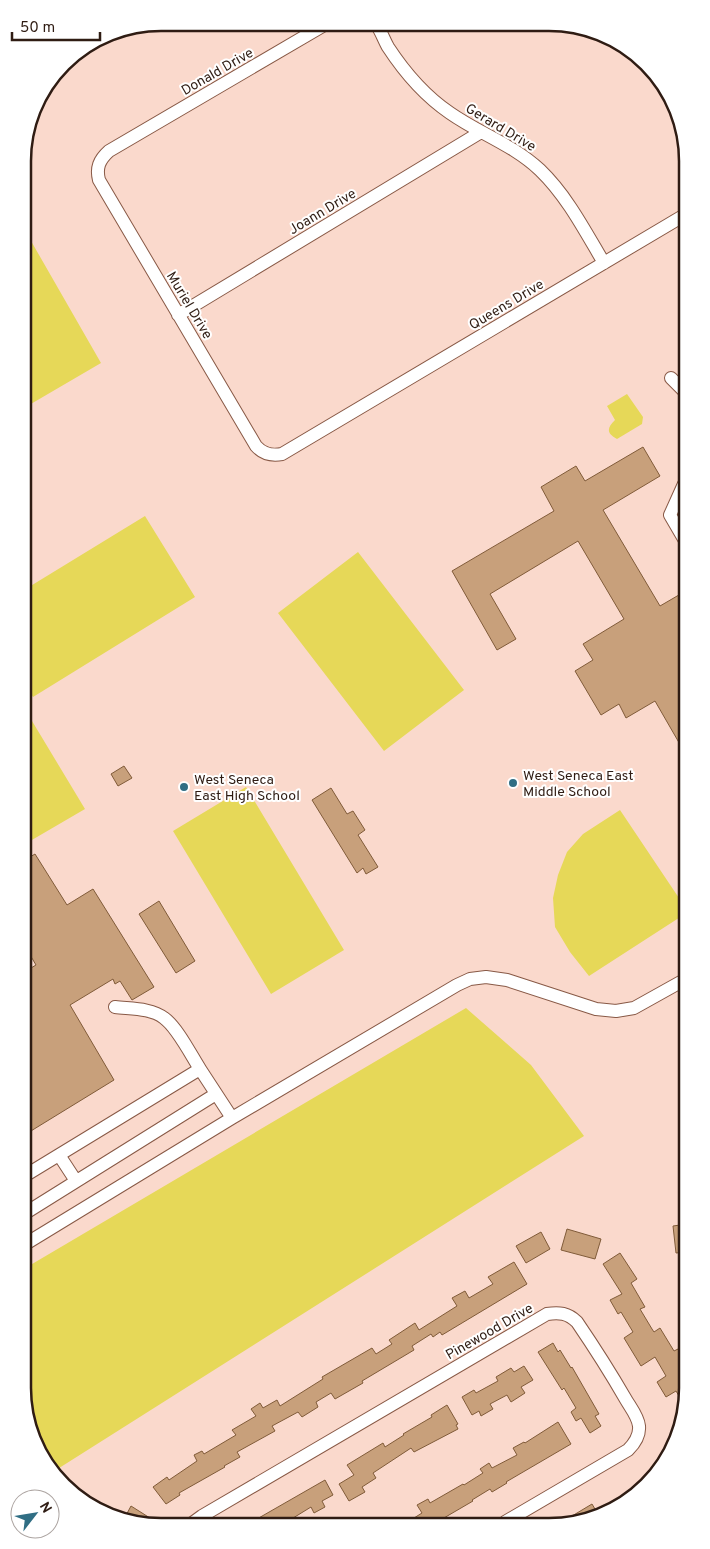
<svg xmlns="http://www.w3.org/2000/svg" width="710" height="1549" font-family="Overpass,sans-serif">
<rect width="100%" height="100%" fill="#fad9cc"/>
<path fill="#e6d858" d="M23,227l78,136 -77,45z
M627,394l16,23 -1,7 -25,15c-11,-6 -10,-11 -2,-19l-8,-14z
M145,516l50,81 -162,100 -8,-13 -1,-94z
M358,552l106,138 -80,61 -106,-138z
M32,721l53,88 -60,35v-119z
M246,787l98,163 -73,44 -98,-163z
M620,810l65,97v7l-96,62 -19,-24 -15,-25 -2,-29 5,-23 9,-23 16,-18z
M466,1008l65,57 53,71 -528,334 -29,-46v-157z"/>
<path fill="#c8a07b" stroke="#805b39" d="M643,447l17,29 -57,34 57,96 24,-14 1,161 -30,-52 -29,17 -7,-14 -18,11 -26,-44 18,-11 -10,-16 41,-25 -46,-78 -88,53 26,45 -19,11 -45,-79 102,-60 -13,-24 35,-21 9,15z
M124,766l8,12 -14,8 -7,-12z
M331,788l16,26 6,-3 12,19 -7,5 20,32 -12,7 -3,-6 -6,5 -45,-73z
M35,854l32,51 26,-16 61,98 -22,13 -12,-19 -5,3 -2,-5 -43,26 44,75 -88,54v-163l10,-6 -10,-17 -1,-88z
M159,901l36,60 -19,12 -37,-59z
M687,1224v28l-11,1 -3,-27z
M567,1229l34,10 -6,20 -34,-9z
M541,1232l9,17 -24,14 -10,-17z
M620,1253l17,26 -6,4 14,24 -5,2 12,20 2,3 6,-4 14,23 4,-2 7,13 -6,3 8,12v21l-2,8 -9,-15 -10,6 -9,-15 9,-6 -11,-19 -14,9 -17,-28 9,-6 -12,-20 -3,2 -8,-14 12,-6 -19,-30z
M514,1262l13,22 -85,51 -2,-3 -7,5 -2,-3 -19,12 2,4 -52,31 1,2 -28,16 -4,-6 -15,9 2,5 -16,10 -4,-5 -26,14 3,5 -38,21 3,5 -16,9 1,1 -46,26 1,2 -14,9 -13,-17 14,-10 2,3 28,-19 -3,-6 8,-4 2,3 32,-19 -4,-5 24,-14 -5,-7 9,-6 3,5 14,-8 3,6 43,-27 -1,-2 50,-29 4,6 16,-10 -3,-4 26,-17 4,7 38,-24 -5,-8 13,-7 4,7 24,-14 -5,-7z
M553,1343l5,9 2,-2 11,18 1,-1 27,47 -4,2 6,10 -11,7 -9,-15 -5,3 -5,-9 5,-4 -12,-20 -2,2 -24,-38z
M524,1366l9,14 -12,7 4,6 -14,9 -4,-7 -17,9 3,5 -12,7 -2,-5 -7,4 -10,-18 12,-7 2,3 22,-12 -2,-4 15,-9 3,4z
M447,1405l11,19 -2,1 2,4 -44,23 -3,-4 -38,25 3,5 -14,9 3,5 -16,9 -10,-17 15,-9 -7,-10 36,-22 2,4 19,-12 -1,-1 29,-17 -1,-2z
M558,1422l13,22 -65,38 1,1 -15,9 -2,-3 -18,11 1,1 -36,21 -31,1 16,-10 -5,-8 11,-6 2,4 33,-19 1,1 19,-12 -3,-4 9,-6 3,5 25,-13 -4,-7 11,-6 1,1z
M325,1480l8,15 -11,6 3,6 -11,6 -3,-6 -26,16h-35z
M592,1504l6,10 -13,8h-23z
M131,1506l19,12 -4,6h-12l-10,-5z"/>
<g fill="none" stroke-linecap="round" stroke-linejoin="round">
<g stroke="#885946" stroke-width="14">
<path id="minor" d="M326,24l-217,127c-10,9 -13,17 -10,29l157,266c7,8 15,10 26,8l401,-238
M376,24c5,7 8,16 12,23 17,26 37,49 62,66 30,21 62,31 90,57 27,26 45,61 64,93
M178,315l303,-183
M671,378l13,13
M684,484l-14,31 14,24
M115,1007c16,2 36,1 49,11 13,9 27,37 36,51
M59,1155l17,26
M26,1175l174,-106 32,49
M27,1212l189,-118
M27,1243l205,-125 225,-133 13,-6 16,-2 21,3 89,29 20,2 18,-3 52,-29
M191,1524l11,-8 345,-202c12,-2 21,-1 30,8 17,25 33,50 48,76 5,9 13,18 14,28 1,10 -4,17 -11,24l-123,72"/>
</g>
<use href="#minor" stroke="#fff" stroke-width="12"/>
</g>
<g fill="#306e84" stroke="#fff" stroke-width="2">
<circle cx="513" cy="783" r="5"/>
<circle cx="184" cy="787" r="5"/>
</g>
<g text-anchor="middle" stroke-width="4" stroke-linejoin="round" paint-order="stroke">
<g font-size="14" fill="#2f1c13" stroke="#fff">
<text transform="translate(217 71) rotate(-30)" y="5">Donald Drive</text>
<text transform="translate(501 127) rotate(31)" y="5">Gerard Drive</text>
<text transform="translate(322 211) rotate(-31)" y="5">Joann Drive</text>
<text transform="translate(506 304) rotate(-31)" y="5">Queens Drive</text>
<text transform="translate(190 305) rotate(59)" y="5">Muriel Drive</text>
<text transform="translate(489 1331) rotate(-30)" y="5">Pinewood Drive</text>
</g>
<g font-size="14" fill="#2f1c13" stroke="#fff" text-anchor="start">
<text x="523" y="780">West Seneca East<tspan x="523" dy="16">Middle School</tspan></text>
<text x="194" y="784">West Seneca<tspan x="194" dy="16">East High School</tspan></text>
</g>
</g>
<path d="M0 0H710V1549H0ZM161 31H549A130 130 0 0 1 679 161V1388A130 130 0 0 1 549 1518H161A130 130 0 0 1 31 1388V161A130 130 0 0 1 161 31Z" fill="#fff" fill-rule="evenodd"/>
<path fill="none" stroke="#2f1c13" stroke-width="2.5" d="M161 31H549A130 130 0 0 1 679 161V1388A130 130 0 0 1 549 1518H161A130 130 0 0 1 31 1388V161A130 130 0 0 1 161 31Z"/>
<g transform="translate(35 1514) rotate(59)"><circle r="24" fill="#ffffff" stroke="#aca4a1"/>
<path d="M0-4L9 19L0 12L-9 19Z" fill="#306e84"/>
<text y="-8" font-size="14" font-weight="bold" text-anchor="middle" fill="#2f1c13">N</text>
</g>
<path d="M12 32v8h88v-8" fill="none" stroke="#2f1c13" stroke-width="2.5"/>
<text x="20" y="32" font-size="15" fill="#2f1c13" stroke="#ffffff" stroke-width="4" paint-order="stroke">50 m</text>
</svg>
